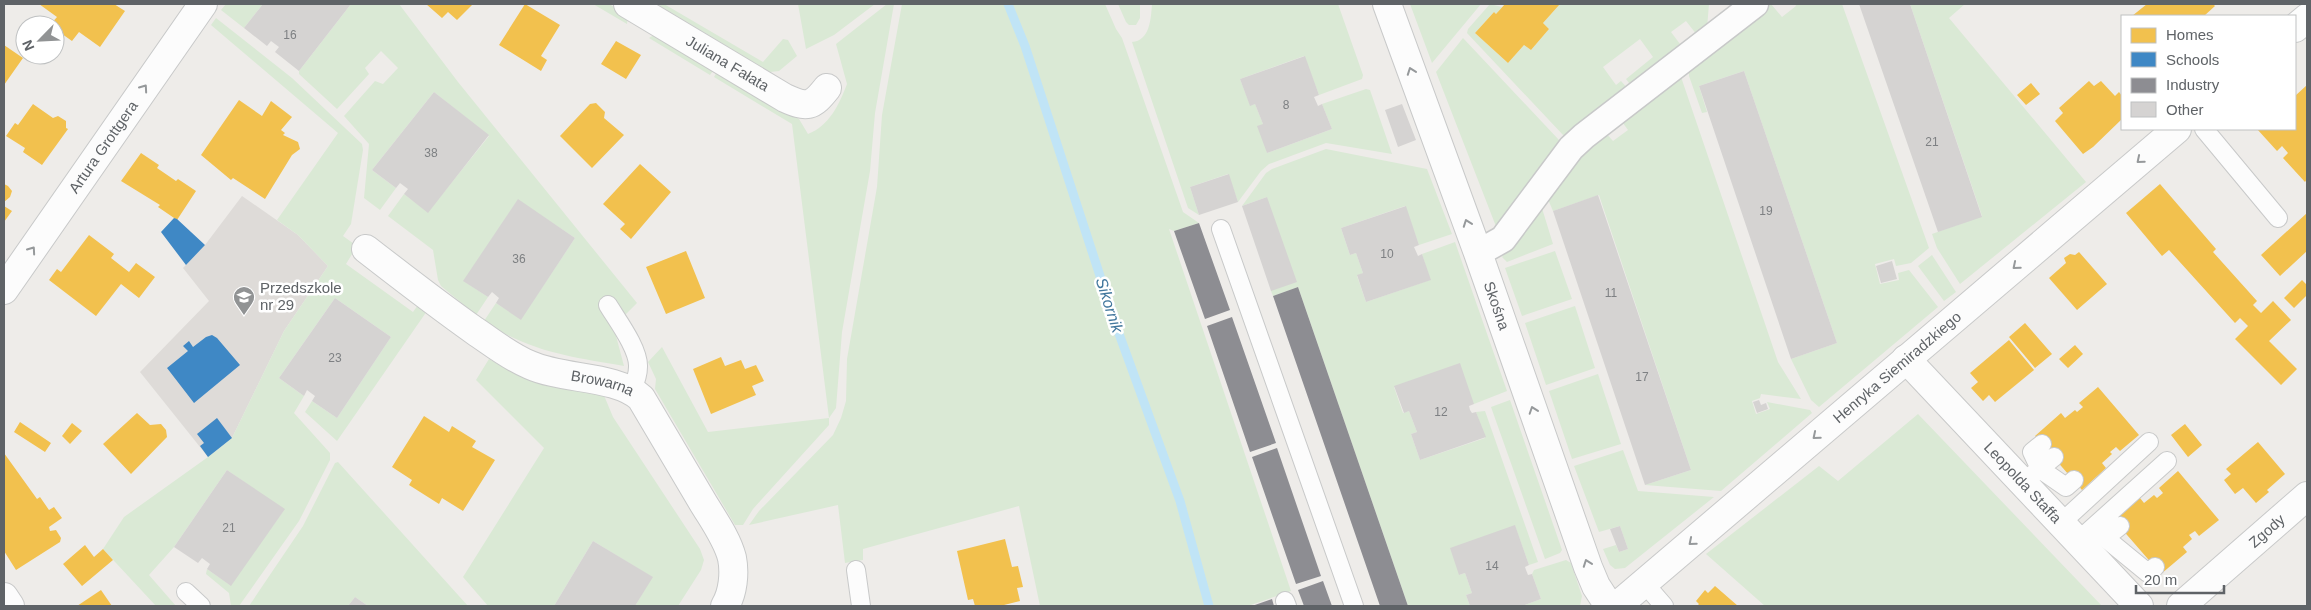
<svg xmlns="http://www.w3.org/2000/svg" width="2311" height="610" font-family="Arial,sans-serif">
<rect width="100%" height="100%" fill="#eeece9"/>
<path fill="#dedbd8" d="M242,196l56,39 30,31 -44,65 -52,107 -24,19 -68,-85 69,-71 -26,-33 22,-23z"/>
<path fill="#dae9d5" d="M226,4h37l-19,24 -23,-18z
M351,4h48l59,78 179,221 -13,13 -12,-18 -14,7 17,27 9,34c-52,-9 -95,-14 -140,-45l12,-18 25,16 54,-81 -57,-38 -54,81 24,16 -12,18 -35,-29 -3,-6 -5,-30 -45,-34 16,-22 24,18 61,-76 -55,-44 -62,78 24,18 -16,22 -16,-12 5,-54 -25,-28 31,-35 8,3 15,-16 -17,-17 -16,17 4,6 -32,35 -38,-35v-3z
M593,4h16l19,11 -1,9z
M657,4h7l99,58 20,-23 5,1 9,16 -18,15 -9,1z
M798,4h77l-41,31 -28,14z
M887,4h7l-19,109 -5,58 -28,161 -6,76 -7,10v7l-76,84 -10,16h-8l-80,-136 1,-10 -8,-17 14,-15 46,85 121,-14 -37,-294 -78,-47 4,-7 81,49 9,15c21,-8 31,-29 39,-50l-11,-40z
M902,4h203l11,25 6,9 61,174 16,11 -25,8 -5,-2 122,362 -43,15h-208l-21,-100 -156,43v11l-18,3 -7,-58 -89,20 10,-14 74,-76 8,-17 5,-17 1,-42 30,-172 5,-72z
M1118,4h22v14l-4,7h-7l-3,-3z
M1152,4h186l25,71 -1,4 -43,16 -15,-39 -64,23 10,26 5,-1 8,20 4,29 65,-24 -10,-25 44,-15 4,1 22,64 -66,-11 -57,21 -8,7 -23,31 -10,-28 -38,13 9,28 -11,-7 -56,-166c18,-1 19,-24 20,-38z
M1410,4h71l-49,59z
M1490,4l12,3 -6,7 -2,-2 -19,21 33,30 16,-18 7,5 18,-21 -6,-6 17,-19h149l-2,24 -10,7 -11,-14 -15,11 12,16 -51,39 -6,-8 27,-22 -13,-18 -37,28 13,18 5,-4 8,9 -65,46 -97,-103 1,-4z
M1771,4l11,13 14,-11 -1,-2h47l87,244 -18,15 -15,3 -2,-7 -19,5 5,20 19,-4 -1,-7 11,-3 29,37 -119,100 -8,-7 -20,-41 46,-16 -93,-272 -45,15 8,26 -5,1 -13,-37v-6l4,-6z
M1910,4h55l-16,14 137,164 -126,102 -23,-36 -5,-14 50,-18z
M216,18l76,60 70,66 1,6 -12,74 -8,12 14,10 -11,18 67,48 5,-7 9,6 -90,130 -32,-29 7,-11 25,17 54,-81 -56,-39 -56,80 25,18 -10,17 36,40v7l-31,61 -60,85h-8l-2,-13 -23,-19 1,-5 23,16 54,-75 -57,-40 -53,77 -25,28 27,31h-20l-53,-57 21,-32 84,-60 24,-19 52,-107 44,-65 -30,-31 -21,-15 61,-87 -127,-108z
M657,33l58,35 -5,7 -61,-37z
M1463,38l96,102 1,6 -63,83 -61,-157z
M1680,74l98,288 23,37 -40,-5 -1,4 -8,3 4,13 14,-5 -3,-7 43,8 2,3 -91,78 -76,-6 46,-15 -92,-275 -46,16 -6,-14 20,-28 38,-37 8,9 15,-11 -8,-11z
M1326,149l101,20 25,65 -33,11 -14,-39 -64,22 9,27 6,-2 7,20 -6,3 9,26 64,-22 -8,-26 33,-12 52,149 -33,13 -80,-17 9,26 6,-2 8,21 -6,2 9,26 65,-22 -9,-26 9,-1 53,151 -9,3 -14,-39 -56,49 6,-2 7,20 -6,2 4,11h-62l-110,-319 -25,9 -2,-5 -4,-94 -25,9 24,-33 6,-4z
M1541,205l12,39 -46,18 -5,-5z
M1555,251l17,48 -50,17 -17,-48z
M1932,255l24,37 -12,9 -26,-35z
M1575,306l20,62 -49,17 -21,-62z
M489,359c39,23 71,26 114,34l10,24 87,132 4,11 -3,10 -23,36h-43l17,-29 -59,-36 -39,65h-66l-25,-29 81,-129 -68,-68z
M1598,374l23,70 -49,15 -23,-68z
M1510,400l52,150 -2,3 -15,6 -54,-152z
M1918,414l184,192h-337l-59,-52 113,-88 19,15z
M1623,450l15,41 76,6 -89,71 -10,1 -5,-4 -7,-16 13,-4 3,7 9,-3 -8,-23 -21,6 -25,-66z
M338,462l130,144h-100l-13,-9 -7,9h-99l54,-80 32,-63z
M1566,560l5,3 11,33 -2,10h-58l19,-7 -9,-25 2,-4z"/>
<path fill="#f2c14e" d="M39,4h75l11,7 -25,36 -21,-15 -7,9 -17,-12v-4h-5l7,-8z
M426,4h47l-16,16 -9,-8 -6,6z
M525,4l35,21 -19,31 6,4 -6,11 -42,-26z
M1505,4h55l-17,19 6,6 -18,21 -7,-5 -16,18 -33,-30 19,-21 2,2z
M2147,4h66l2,2 -11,10h-72z
M616,41l25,14 -15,24 -25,-15z
M4,45l19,13 -19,27z
M2089,81l5,5 7,-5 14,15 4,-4 3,4v23l-29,28 -10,7 -28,-33 8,-8 -4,-5z
M2031,83l9,11 -14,11 -9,-10z
M2307,85v94l-2,3 -22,-24 5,-5 -6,-7 -5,5 -20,-22h38v-33z
M239,100l23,16 9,-15 21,16 -11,13 4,3 -2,2 15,7 2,7 -8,6 -27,44 -32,-21 -2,2 -30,-25z
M596,103l9,9 -1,6 20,17 -32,33 -32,-32 30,-32z
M33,104l20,14 5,-2 8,5v7l2,1 -26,36 -19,-13 2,-4 -19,-12 9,-13 3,2z
M141,153l18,12 -2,3 19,13 2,-2 18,12 -19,29 -19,-13 2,-2 -39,-24z
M640,164l31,28 -40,47 -11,-10 5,-5 -22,-20z
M4,184l4,2 4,5 -2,6 -6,5z
M2160,184l56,65 -3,3 44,49 -4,4 8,8 12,-12 18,19 -22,21 28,28 -16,16 -46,-46 13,-13 -8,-8 -5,5 -66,-73 -7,6 -36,-43z
M4,206l8,5 -8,11z
M2307,213v38l-27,25 -19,-21z
M89,235l25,19 -3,4 18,14 7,-9 19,14 -16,21 -18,-14 -25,32 -47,-36 8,-11 4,3z
M686,251l19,47 -39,16 -20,-47z
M2079,252l28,32 -30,26 -28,-32 17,-15 -2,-5 6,-4 5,1z
M2302,280l5,5v10l-13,13 -10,-10z
M2025,323l27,31 -17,14 -26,-31z
M2009,340l25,30 -39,32 -6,-7 -6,6 -12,-13 7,-6 -8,-9z
M2075,345l8,9 -15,14 -9,-9z
M721,357l4,9 16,-6 4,9 11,-4 8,16 -12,5 4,9 -45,19 -18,-45z
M2098,387l41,48 -19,16 -4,-4 -6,5 2,2 -10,9 4,5 -24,22 -47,-54 26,-23 4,5 10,-8 2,2 6,-5 -4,-4z
M137,413l13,12 11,-1 5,6 1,7 -36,37 -28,-30z
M424,416l25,16 3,-6 24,15 -4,6 23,13 -32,51 -21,-13 -3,6 -30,-19 3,-5 -20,-13z
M20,422l31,21 -6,9 -31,-20z
M72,423l10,8 -12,13 -8,-8z
M2185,424l17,21 -14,12 -17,-22z
M2258,442l27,32 -18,16 2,2 -13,11 -13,-15 -8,6 -11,-14 7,-6 -5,-5z
M4,453l33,46 3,-2 9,13 5,-3 8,11 -13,9 1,4 6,-1 5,8 -1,4 -44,28 -12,-19z
M2178,471l41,49 -20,16 -4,-5 -6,4 3,4 -9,8 4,5 -26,22 -47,-54 26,-22 4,5 10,-8 3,3 6,-5 -4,-5z
M1005,539l7,28 6,-1 5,21 -6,1 3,13 -20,5h-25l-2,-7 -5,1 -11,-49z
M85,545l9,12 9,-8 10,11 -31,26 -19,-22z
M1715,586l23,20h-41l2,-2 -3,-3 9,-11 3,3z
M101,590l11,16h-35z"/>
<path fill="#3f88c5" d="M174,218l3,1 28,26 -19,20 -25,-33z
M212,335l5,3 23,27 -46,38 -27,-35 21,-17 -5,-5 6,-5 4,6 13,-10z
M217,418l15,20 -24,19 -8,-11 4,-3 -7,-9z"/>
<path fill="#8d8d92" d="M1199,223l31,87 -25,9 -31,-88z
M1298,287l110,319h-28l-107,-310z
M1232,317l44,126 -26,9 -43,-126z
M1277,448l44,128 -25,8 -44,-127z
M1323,581l9,25h-28l-6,-16z
M1272,599l2,7h-22z"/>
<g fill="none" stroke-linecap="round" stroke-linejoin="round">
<path stroke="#c0e4f6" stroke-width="9" d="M1008,4l17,42 93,285 62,170 29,105"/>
</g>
<path fill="#d5d3d2" d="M263,4h88l-52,67 -24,-19 4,-5 -8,-6 -4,5 -23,-18z
M1859,4h51l72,213 -44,15z
M1305,56l14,39 -5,2 4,9 4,-2 10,25 -65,24 -10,-27 6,-2 -8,-20 -5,2 -10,-27z
M1744,71l93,272 -46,16 -92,-273z
M434,92l55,43 -61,78 -24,-19 4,-5 -8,-6 -4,5 -24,-18z
M1402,104l14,36 -18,7 -13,-37z
M1229,174l9,28 -39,13 -9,-28z
M1598,195l93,275 -46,15 -92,-274z
M1267,197l30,85 -26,9 -29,-85z
M518,199l57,39 -54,82 -25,-17 3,-5 -7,-6 -4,5 -25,-16z
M1406,206l13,39 -5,2 4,9 4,-2 9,26 -65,22 -9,-27 6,-2 -7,-20 -6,2 -9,-27z
M1892,261l5,18 -16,4 -5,-17z
M335,298l56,39 -54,81 -25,-17 3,-5 -8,-6 -3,6 -25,-18z
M1460,363l14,41 -5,2 1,4 2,3 4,-1 10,25 -66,23 -9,-26 6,-2 -8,-21 -5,2 -10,-27z
M1759,400l2,5 5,-2 2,6 -11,4 -4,-11z
M227,470l58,39 -54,77 -24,-17 3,-5 -8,-6 -4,5 -24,-16z
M1515,525l14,40 -4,2 1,3 2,5 4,-1 9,25 -19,7h-52l-4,-11 6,-2 -7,-20 -6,2 -9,-27z
M1620,526l8,23 -9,3 -9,-23z
M593,541l60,36 -18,29h-81z
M355,597l13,9h-20z"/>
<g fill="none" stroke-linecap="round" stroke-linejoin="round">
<g stroke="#c8c9c9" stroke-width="20">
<path id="service" d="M2204,129l74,89
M1221,229l133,377
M608,305c9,15 31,44 30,62 0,8 -3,16 -6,23
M2042,444l-10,8 8,17 26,18 8,-7
M2032,475l22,-18
M2061,523l88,-81
M2093,528l55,45 7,-6
M2105,538l15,-12
M2078,541l89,-80
M856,570l5,36
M1644,583l20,23
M186,592l15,14
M1285,601l2,5"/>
</g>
<g stroke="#c8c9c9" stroke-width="29">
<path id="pedestrian" d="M1478,253l25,-14 68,-91 13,-12 171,-132"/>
</g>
<g stroke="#c8c9c9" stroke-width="30">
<g id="minor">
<path id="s1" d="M628,4l157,94c22,10 27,9 42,-10"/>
<path id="s2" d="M1387,4l91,249 110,314 8,19 13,20"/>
<path d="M2295,28l12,-10"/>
<path id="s3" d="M366,249c36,28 72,56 109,82 18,12 35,26 55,34 33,15 86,10 111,33 20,34 41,69 61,103 10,17 25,37 30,57 3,15 1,35 -7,48"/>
<path id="s4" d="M4,290l199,-286"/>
<path id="s5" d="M1906,359l233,247"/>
<path id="s6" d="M1617,606l560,-477"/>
<path id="s7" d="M2181,606l126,-110"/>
</g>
</g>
<g stroke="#c8c9c9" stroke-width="30">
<path id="tertiary" d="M4,597l6,9"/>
</g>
<use href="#service" stroke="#fcfcfc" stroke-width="18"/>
<use href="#pedestrian" stroke="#fcfcfc" stroke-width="26"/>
<use href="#minor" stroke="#fcfcfc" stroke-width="28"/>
<use href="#tertiary" stroke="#fcfcfc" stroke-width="28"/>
</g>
<defs><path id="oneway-chevron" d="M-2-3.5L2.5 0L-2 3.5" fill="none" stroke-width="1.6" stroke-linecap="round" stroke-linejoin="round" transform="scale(1.25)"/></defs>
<g stroke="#96999b">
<use href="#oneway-chevron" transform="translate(1411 71) rotate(-110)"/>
<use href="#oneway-chevron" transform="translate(144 88) rotate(-55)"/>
<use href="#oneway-chevron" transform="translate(2140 160) rotate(140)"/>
<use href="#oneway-chevron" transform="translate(1467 223) rotate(-110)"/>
<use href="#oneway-chevron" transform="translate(32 250) rotate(-55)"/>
<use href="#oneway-chevron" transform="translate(2016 266) rotate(140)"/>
<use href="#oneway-chevron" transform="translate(1533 410) rotate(-109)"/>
<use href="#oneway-chevron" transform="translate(1816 436) rotate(140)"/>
<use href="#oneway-chevron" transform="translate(1692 542) rotate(140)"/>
<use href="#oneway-chevron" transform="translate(1587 563) rotate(-110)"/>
</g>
<defs>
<g id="school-pin" transform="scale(1.125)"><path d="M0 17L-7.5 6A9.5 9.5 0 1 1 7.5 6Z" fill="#919394" stroke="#fff"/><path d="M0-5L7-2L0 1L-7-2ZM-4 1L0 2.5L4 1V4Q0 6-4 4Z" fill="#fff"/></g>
</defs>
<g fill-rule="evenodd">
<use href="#school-pin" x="244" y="297"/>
</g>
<g text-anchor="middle" stroke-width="5" stroke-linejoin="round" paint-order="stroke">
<g font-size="12" fill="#7e8083">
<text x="290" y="39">16</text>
<text x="1286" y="109">8</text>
<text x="1932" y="146">21</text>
<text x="431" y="157">38</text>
<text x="1766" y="215">19</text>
<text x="1387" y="258">10</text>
<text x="519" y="263">36</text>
<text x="1611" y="297">11</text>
<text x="335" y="362">23</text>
<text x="1642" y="381">17</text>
<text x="1441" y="416">12</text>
<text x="229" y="532">21</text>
<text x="1492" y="570">14</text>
</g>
<g font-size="15" fill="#5f6367" stroke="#fff">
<text dy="5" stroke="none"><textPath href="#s1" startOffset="116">Juliana Fałata</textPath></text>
<text dy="5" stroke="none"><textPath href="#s4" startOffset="174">Artura Grottgera</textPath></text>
<text dy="5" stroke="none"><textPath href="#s2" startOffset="321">Skośna</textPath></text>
<text dy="5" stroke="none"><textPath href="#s6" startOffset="368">Henryka Siemiradzkiego</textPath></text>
<text dy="5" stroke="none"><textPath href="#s3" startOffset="276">Browarna</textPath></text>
<text dy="5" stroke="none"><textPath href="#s5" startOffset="170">Leopolda Staffa</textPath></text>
<text dy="5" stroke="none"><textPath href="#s7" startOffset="114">Zgody</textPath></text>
</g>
<g font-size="15" fill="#5f6367" stroke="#fff" text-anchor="start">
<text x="260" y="293">Przedszkole<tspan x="260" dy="17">nr 29</tspan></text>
</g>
<g font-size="16" font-style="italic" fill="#42779d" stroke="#fff">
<text transform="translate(1110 305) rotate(72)" y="6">Sikornik</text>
</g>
</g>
<rect width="2311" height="610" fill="none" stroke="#5f6367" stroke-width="10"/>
<rect x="2121" y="15" width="175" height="115" fill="#ffffff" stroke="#bfc1c2"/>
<rect x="2131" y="28" width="25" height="15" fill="#f2c14e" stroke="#bfc1c2"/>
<text x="2166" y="40" font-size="15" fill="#5f6367">Homes</text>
<rect x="2131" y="52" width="25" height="15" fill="#3f88c5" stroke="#bfc1c2"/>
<text x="2166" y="65" font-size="15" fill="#5f6367">Schools</text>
<rect x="2131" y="78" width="25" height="15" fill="#8d8d92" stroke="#bfc1c2"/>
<text x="2166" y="90" font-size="15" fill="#5f6367">Industry</text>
<rect x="2131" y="102" width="25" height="15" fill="#d5d3d2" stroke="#bfc1c2"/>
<text x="2166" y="115" font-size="15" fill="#5f6367">Other</text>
<g transform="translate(40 40) rotate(246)"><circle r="24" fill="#ffffff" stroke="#bfc1c2"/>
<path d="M0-4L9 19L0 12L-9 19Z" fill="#919394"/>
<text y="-8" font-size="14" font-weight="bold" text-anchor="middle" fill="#5f6367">N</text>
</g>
<path d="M2136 585v8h88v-8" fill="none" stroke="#5f6367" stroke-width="2.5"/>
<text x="2144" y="585" font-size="15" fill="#5f6367" stroke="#ffffff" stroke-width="4" paint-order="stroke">20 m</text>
</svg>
